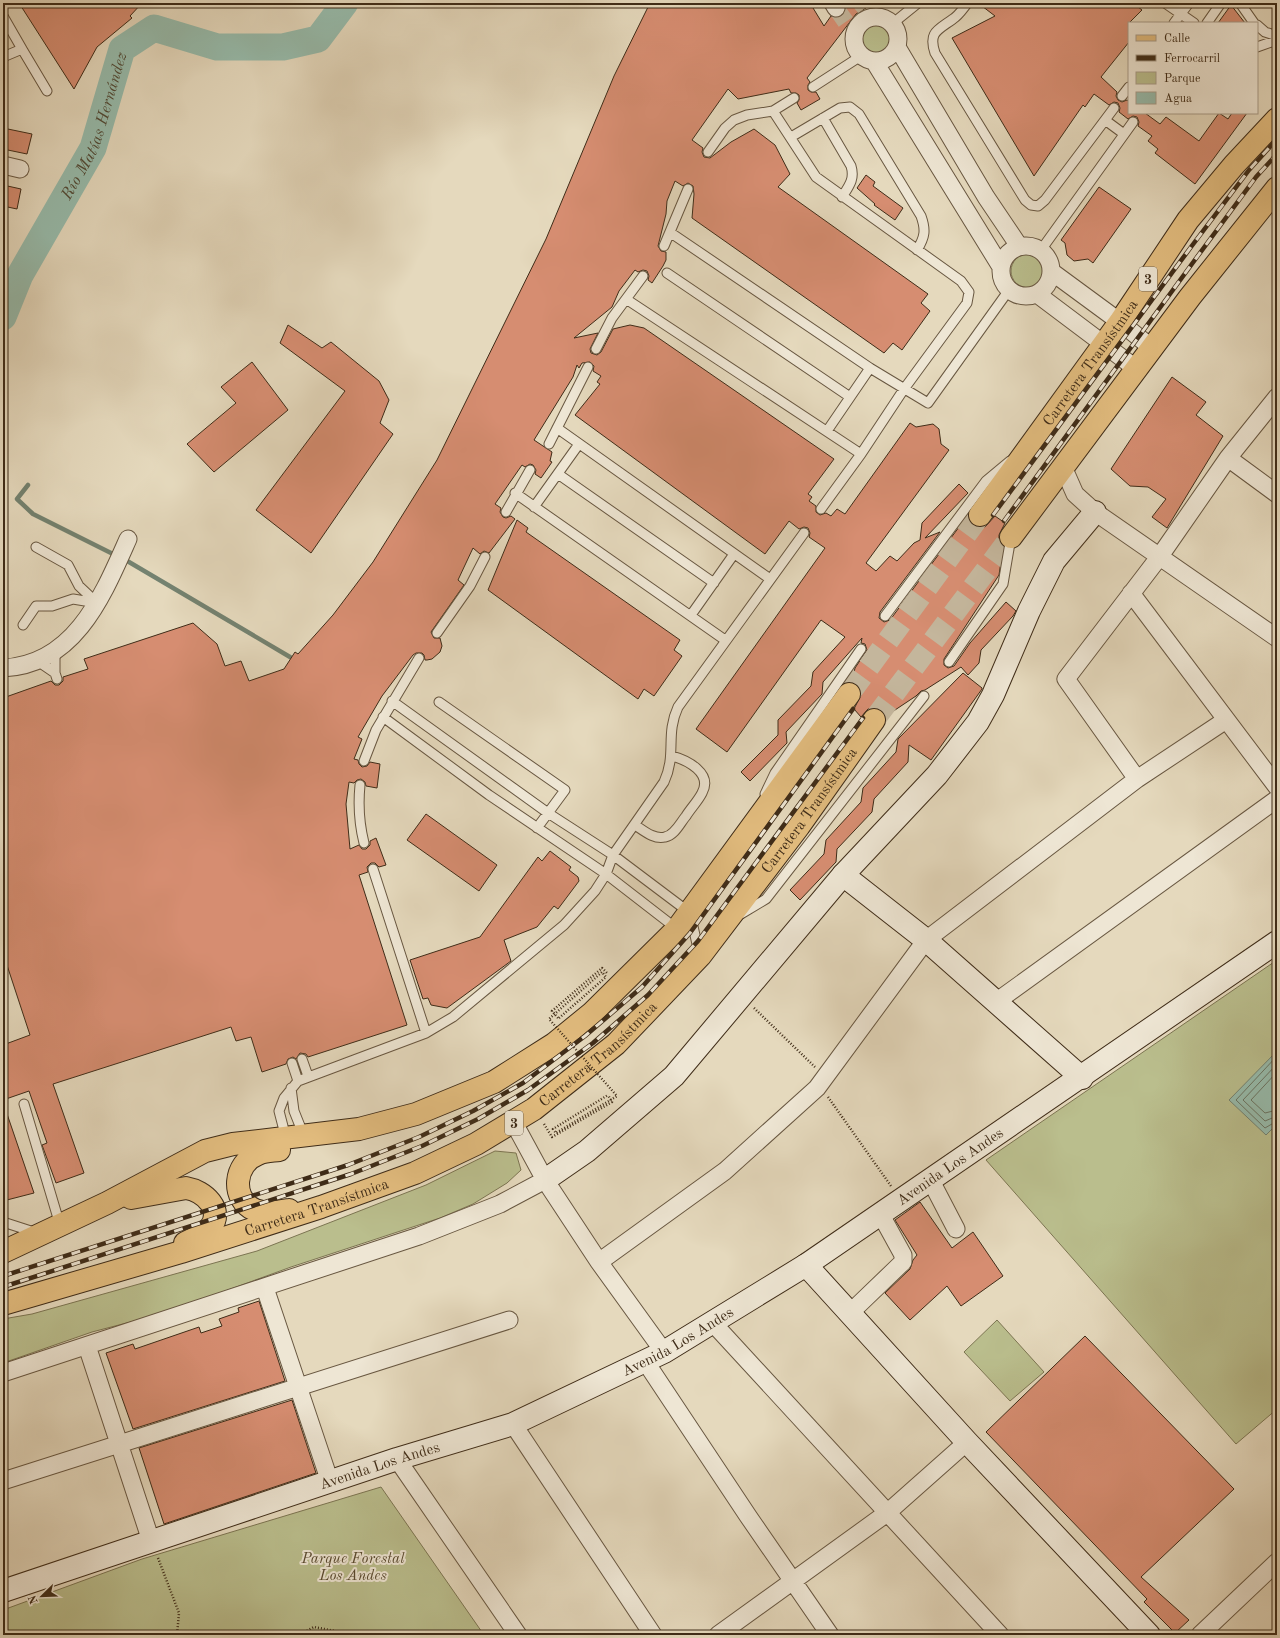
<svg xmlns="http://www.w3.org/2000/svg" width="1280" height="1638" font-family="'Old Standard TT',serif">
<rect width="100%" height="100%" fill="#e5d9bd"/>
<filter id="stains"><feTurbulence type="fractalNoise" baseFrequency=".005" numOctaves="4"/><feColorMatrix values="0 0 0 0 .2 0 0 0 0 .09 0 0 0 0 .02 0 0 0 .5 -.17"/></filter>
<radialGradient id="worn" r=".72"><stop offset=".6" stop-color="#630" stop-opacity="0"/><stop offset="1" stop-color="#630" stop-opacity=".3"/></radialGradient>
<path fill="#babe8d" stroke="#7c7552" d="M859 40a17 17 0 1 1 34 0a17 17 0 1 1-34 0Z
M1011 271a17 17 0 1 1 34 0a17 17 0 1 1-34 0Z
M1277,960v449l-41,35 -250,-284z
M495,1151l21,2 5,17 -14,13 -34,21 -33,14 -149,49 -126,46 -73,19 -89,31v-44l29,-5 225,-63 169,-66z
M997,1320l47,52 -34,29 -46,-49z
M381,1487l103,148h-481v-25l139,-51z"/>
<path fill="#97bbab" stroke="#748270" d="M1277,1051v73l-11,11 -37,-35z"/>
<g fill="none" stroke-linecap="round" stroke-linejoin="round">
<path stroke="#6b7462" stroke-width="1" d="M1277,1056l-41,44 29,28 12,-7
M1277,1064l-34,36 22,21 12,-5
M1277,1072l-26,28 14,13 12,-3"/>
<path stroke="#748270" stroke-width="4.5" d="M28,485l-11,14 16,15 96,48 161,95"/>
<path stroke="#97bbab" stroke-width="27" id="s1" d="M3,317l17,-42 73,-127 29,-99 32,-21 63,19h66l35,-8 27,-36"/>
</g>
<path fill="#d68d71" stroke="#3f2c18" d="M19,3h123l-12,13 2,2 -35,29 -23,42z
M650,3h160l14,23 7,-10 6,2 8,-5v-10h29l-18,11 -49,64 3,4 -2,3v5l3,2h5l4,7 -19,11 -4,-7 2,-3v-5l-3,-2h-5l-2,-4 -51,10 -10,-10 -36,51 11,8 -1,4 2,5 6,1 21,-16 23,-13 21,16 15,29 -12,13 150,107 -7,9 9,8 -28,39 -9,-7 -9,10 -192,-135 2,-24 -1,-8 -5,-3 -5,3 -8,-5 -8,20 -1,13 -8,32 3,5 5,1v8l-3,6 -11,17 -4,-3 1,-4 -2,-5 -4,-1 -5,2 -3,-2 -16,21 -7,16 -38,31 24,-5 -8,16 1,4 6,2 4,-3 12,-23 17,-4 14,3 190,131 -26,35 4,3 -3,4 7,5v6l4,3 6,-2 5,3 6,-7 8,5 65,-91 6,4 17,-3 6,5 2,15 8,6 -83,113 10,8 14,-15 7,5 17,-18 6,-3 2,-17 37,-39 9,9 -43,45 15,-6 -60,80 -1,6 5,4 6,-2 72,-97 7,-3 4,5 5,2h7l10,-11 10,7 -6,12v7l4,5 -4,28 -55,84v6l4,3 6,-2 16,-23 36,-41 10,9 -3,5 -32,34 -2,13 -11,12 -7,-8 -36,23 -4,1 -5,5 -30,20 -4,-6 -7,-2 -7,1 -7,8 -7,-8 7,-14 -1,-6 -8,-7 3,-14 12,-18 -2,-6 -4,-1 1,-5 -39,44 -1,12 -36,38 1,11 -37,38 -9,-9 37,-37v-15l33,-34 2,-14 32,-35 -24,-17 -94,132 -31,-23 129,-181 -16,-11 1,-4 -2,-5 -4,-1 -5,2 -10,-8 -24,33 -190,-139 25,-31 -3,-2 4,-6 -8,-5 1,-5 -4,-4 -8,1 -3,5 -2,-3 -4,12 -39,63 18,12 -2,9 2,1 -11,16 -6,-4 1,-4 -3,-5 -3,-1 -5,3 -3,-2 -27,39 6,4 -1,4 3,5 3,1 5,-2 4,3 -26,34 -5,-2 -4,3 -7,-6 -15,32 6,5 -33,47 3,6h6l2,8 -2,6 -8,7 -5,1h-2l-1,-5 -2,-2h-6l-3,2 -31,41 -24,41 4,2 -8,20 4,1 1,4 3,3 5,-1 3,-4 10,2 -3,24 -11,-2 -1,-4 -4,-3 -4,1 -3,3 -5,-1 -3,22 4,45 9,-4 3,4h4l4,-4v-4l6,-3 10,27 -7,2 -4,-4h-4l-4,4 1,5 -9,3 48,150 -99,32 -2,-3 -6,-1 -4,6 -3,-2 -5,2 -2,5 -24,8 -11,-35 -15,4 -5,-14 -178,57 31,89 -28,10 -14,-38 5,-2 -18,-52 -26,9v-55l27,-10 -27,-82v-255l48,-17 4,4h4l4,-4v-4l25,-8 -4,-10 109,-36 24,21 8,22 16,-5 8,20 35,-12 11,-17 3,2 35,-39 40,-53 64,-102 109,-221 68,-163z
M978,3h155l9,7 -13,13v19l-28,35 16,15 -1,4 2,4 4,2 5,-2 2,1v12h16l15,11 6,-7 33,24 20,-28 9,6 4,-6h15l-52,71 -40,-31 3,-4 -10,-8 4,-5 -14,-10 1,-4 -2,-5 -4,-1 -5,3 -9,-7 1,-4 -2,-5 -4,-1 -5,3 -15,-11 -9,13 -2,-2 -49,71 -82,-138 43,-22z
M1231,5l14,18h-27z
M3,128l29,6 -5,20 -24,-5z
M866,175l9,7 -2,4 30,22 -8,12 -21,-15 1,-1 -18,-16z
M3,185l18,4 -4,20 -14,-3z
M1099,187l32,22 -38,54 -5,-4 -14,2 -7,-6 -2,-12 -4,-3z
M288,325l34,23 9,-6 48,39 10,19 -9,23 13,11 -82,119 -55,-43 89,-119 -65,-48z
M252,362l36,48 -74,62 -27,-28 49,-41 -15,-16z
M1172,377l34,25 -10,13 27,21 -56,92 -15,-11 14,-18 -18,-12 -18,-1 -19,-17z
M517,520l11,8 -2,4 154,108 -6,10 8,6 -28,40 -10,-7 -6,10 -150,-109z
M963,673l19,15v1l-51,71 -22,-15 -1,17 -34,37 -2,13 -35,37 -1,13 -36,38 -10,-10 34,-36 2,-14 35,-38 2,-14 33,-36 2,-13z
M426,814l71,51 -18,26 -72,-51z
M550,851l21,16 -2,3 9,7 1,4 -21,28 -4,-3 -17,21 -33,13 7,21 -64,47 -16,-3 -3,-7 -5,1 -13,-39 70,-23 58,-80 4,4z
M3,1108h2l29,85 -31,8z
M920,1202l32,46 21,-16 30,44 -42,30 -14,-20 -37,34 -25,-27 25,-24 3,-9 4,-5 -22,-35z
M259,1301l26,80 -152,48 -27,-76 27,-9 2,5 64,-22 2,6 21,-7 -3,-7 20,-7 -1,-4z
M1085,1336l149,153 -93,88 48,43 -14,13 -31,-31 3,-3 -161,-167z
M292,1400l24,73 -152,51 -25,-76z"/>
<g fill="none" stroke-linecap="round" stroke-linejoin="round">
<path stroke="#c4b69c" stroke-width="17" stroke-dasharray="17 8" stroke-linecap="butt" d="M861,3l4,5
M836,8l14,20"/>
<path stroke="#c4b69c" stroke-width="22" stroke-dasharray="22 11" stroke-linecap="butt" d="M849,694l131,-179
M874,720l137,-183"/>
<g stroke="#685741" stroke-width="11">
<path id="lane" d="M1165,3l29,20
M1240,3l14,20
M966,5c-4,5 -7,10 -13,14 -15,11 -25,13 -18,34l90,147 6,5 7,1 7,-6 69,-92
M3,16l19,33 -19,8
M1174,23l15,-20
M1207,23l14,-20
M892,24l26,-21
M1257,25l8,7 12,4
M1257,47l20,-7
M22,49l25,42
M813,87l48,-31
M1122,96l7,-9
M773,111l43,66 145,104 8,11 -2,11 -63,86 -43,65 -40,55
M823,118l28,48c4,13 -2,20 -9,31
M1105,120l19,14
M791,137l49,-29 10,-1 9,7 62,102c5,14 4,21 -4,34
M708,152l17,-24 9,-8 13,-5 26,-4 21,-13
M671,233l199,135 58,35 81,-113
M664,246l24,-57
M1041,250l92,-128
M667,273l183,124
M626,299l235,155
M596,349l16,-31 31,-42
M557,428l213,151
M827,431l43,-63
M549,444l39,-77
M558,474l156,109
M515,493l210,147
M534,507l45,-63
M506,512l24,-42
M36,547l32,18 11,21 18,17
M691,615l43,-61
M885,616l101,-135 24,-20
M23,625l13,-19h16l21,-7 24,4
M437,633l33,-47 15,-29
M55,651v22l2,6
M36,660l19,13
M949,662l54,-78 8,-47
M392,701l156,112 65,42 77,58 9,40
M439,702l126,88 -28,38
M383,717l106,78 117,79 71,55
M364,761l12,-31 43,-72
M360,785c-2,20 -1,38 4,58
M765,794l10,-21 86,-124
M635,825c8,5 19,15 30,12 10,-2 15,-14 21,-21 5,-8 12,-15 16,-23 11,-20 -15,-33 -30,-37
M373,869l53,164
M741,914l25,-15 158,-203
M302,1059l6,17
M292,1063l6,18
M291,1088l3,23 10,25
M24,1104l36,121
M286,1138l-7,-27 5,-13 14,-17 128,-48 27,-16 111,-92 31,-34 11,-17 7,-19 51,-73c13,-28 1,-47 14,-75l126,-174
M3,1222l34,11"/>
</g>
<g stroke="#685741" stroke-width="19">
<path id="street" d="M833,3l3,5
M854 39a22 22 0 1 1 44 0a22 22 0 1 1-44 0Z
M897,47l89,150 33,49
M874,61l127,206
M3,165l17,4
M1001 271a25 25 0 1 1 50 0a25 25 0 1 1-50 0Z
M1052,272l68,50 33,27
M1037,294l101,76
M1228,458l49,36
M1064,469l11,25 20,18 182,126
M1131,593l146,194
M3,668c72,-3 100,-73 125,-129
M1137,779l-71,-100 94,-123 68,-98 49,-61
M996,1002l281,-203
M514,1123l31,57 54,82 65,90
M931,1181l25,48
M599,1262l126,-91 92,-83 109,-148 211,-161 89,-59
M265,1288l65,194
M851,1312l52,-50v-7l-22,-40
M712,1322l288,313
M87,1346l64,195
M645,1361l103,155 82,119
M3,1373l416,-137 81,-32 45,-24
M513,1424l140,211
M397,1459l121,176
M3,1481l506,-161
M718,1635l169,-122 80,-71
M1200,1635l77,-73"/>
</g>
<g stroke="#3f2c18" stroke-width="24">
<g id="secondary">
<path d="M843,875l83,65 156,138"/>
<path d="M545,1180l42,-29 87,-75 169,-201 94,-100 41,-53 15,-27 36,-84 25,-50 41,-49"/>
<path d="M806,1265l161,177 182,193"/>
<path id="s2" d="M3,1591l394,-132 116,-35 151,-72 142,-87 471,-323"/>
</g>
</g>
<g stroke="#3f2c18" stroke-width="24">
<g id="primary">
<path id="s3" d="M980,515l140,-193 68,-102 46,-55 43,-46"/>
<path d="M1011,537l179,-240 87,-109"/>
<path d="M279,1150c-7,1 -15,1 -21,4 -24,9 -28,45 -3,56 11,4 22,2 34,0"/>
<path d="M131,1198l55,-10c18,3 39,22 24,40 -7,7 -16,11 -25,15"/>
<path d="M3,1252l104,-49 98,-52 28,-7 126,-15 57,-15 78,-32 60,-38 38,-31 85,-84 172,-235"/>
<path id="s4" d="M3,1304l178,-52 140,-45 94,-34 61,-29 58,-35 82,-65 84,-88 99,-130 75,-106"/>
</g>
</g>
<path stroke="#3f2c18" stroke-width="2.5" stroke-dasharray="1 2" stroke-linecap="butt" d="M754,1008l61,59
M558,1018l-6,-7 50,-43 5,5
M828,1097l63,89
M544,1124l8,13 60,-35 -4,-7
M158,1558l21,55 -2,22
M299,1635l15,-8 42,8"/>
<use href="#lane" stroke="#eee6d4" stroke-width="9"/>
<use href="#street" stroke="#eee6d4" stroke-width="17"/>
<use href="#secondary" stroke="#eee6d4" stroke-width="22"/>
<use href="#primary" stroke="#e2bc7e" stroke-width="22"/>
<g stroke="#3f2c18" stroke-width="4.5">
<path id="rail" d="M993,515l198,-268 58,-77 28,-31
M1004,521l193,-264 59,-80 21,-23
M3,1276l345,-111 71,-28 54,-26 50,-28 62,-47 57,-49 48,-54 163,-224
M3,1287l348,-113 71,-28 56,-27 50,-29 65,-47 55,-48 50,-54 165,-223"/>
</g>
<use href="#rail" stroke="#eee6d4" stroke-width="3" stroke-dasharray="9" stroke-linecap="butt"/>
<path stroke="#3f2c18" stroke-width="2.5" stroke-dasharray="1 2" stroke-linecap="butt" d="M559,1018l47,-41 -4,-5 -53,47 68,77 -61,37 -3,-4 55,-34"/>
</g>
<g text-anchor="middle" stroke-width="4" stroke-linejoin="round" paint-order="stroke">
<g fill="#eee6d4" stroke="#746450" stroke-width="1">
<rect x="1139" y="267" width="18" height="24" rx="3"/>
<rect x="505" y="1111" width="18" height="24" rx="3"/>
</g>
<g font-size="14" font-weight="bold" fill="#3f2c18">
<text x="1148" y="284">3</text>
<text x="514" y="1128">3</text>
</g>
<g font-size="15" fill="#3f2c18" stroke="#eee6d4">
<text dy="5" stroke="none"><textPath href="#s3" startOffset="188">Carretera Transístmica</textPath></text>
<text dy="5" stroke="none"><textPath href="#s4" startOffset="976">Carretera Transístmica</textPath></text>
<text dy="5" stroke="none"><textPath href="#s4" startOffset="652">Carretera Transístmica</textPath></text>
<text dy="5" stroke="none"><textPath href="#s2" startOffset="1045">Avenida Los Andes</textPath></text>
<text dy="5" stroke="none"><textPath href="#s4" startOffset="328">Carretera Transístmica</textPath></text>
<text dy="5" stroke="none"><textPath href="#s2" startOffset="721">Avenida Los Andes</textPath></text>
<text dy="5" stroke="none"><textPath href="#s2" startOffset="397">Avenida Los Andes</textPath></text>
</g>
<g font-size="15" font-style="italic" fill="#58492f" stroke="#eee6d4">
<text x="353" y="1563">Parque Forestal<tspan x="353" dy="17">Los Andes</tspan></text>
</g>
<g font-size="16" font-style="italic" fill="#514935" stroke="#eee6d4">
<text dy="6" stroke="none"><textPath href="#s1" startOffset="213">Río Matías Hernández</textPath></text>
</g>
</g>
<rect width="1280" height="1638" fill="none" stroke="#e5d9bd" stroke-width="16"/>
<rect x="4" y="4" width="1272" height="1630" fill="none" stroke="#3f2c18" stroke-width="2"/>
<rect x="8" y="8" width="1264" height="1622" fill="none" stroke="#3f2c18"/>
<rect x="1128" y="22" width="130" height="92" fill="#eee6d4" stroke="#a89c89"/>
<rect x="1136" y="35" width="20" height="6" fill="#e2bc7e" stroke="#a89c89"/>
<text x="1164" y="42" font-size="12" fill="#3f2c18">Calle</text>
<rect x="1136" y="55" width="20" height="6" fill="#3f2c18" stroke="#a89c89"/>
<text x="1164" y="62" font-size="12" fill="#3f2c18">Ferrocarril</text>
<rect x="1136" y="72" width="20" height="12" fill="#babe8d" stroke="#a89c89"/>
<text x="1164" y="82" font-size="12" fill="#3f2c18">Parque</text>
<rect x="1136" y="92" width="20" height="12" fill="#97bbab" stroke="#a89c89"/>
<text x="1164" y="102" font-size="12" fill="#3f2c18">Agua</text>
<g transform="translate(42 1596) rotate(247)" stroke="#eee6d4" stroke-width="3" paint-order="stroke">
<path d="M0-3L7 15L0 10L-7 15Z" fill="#3f2c18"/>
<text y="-6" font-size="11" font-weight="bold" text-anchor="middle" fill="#3f2c18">N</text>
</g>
<rect width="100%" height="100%" filter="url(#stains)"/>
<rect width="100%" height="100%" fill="url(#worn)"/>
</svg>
